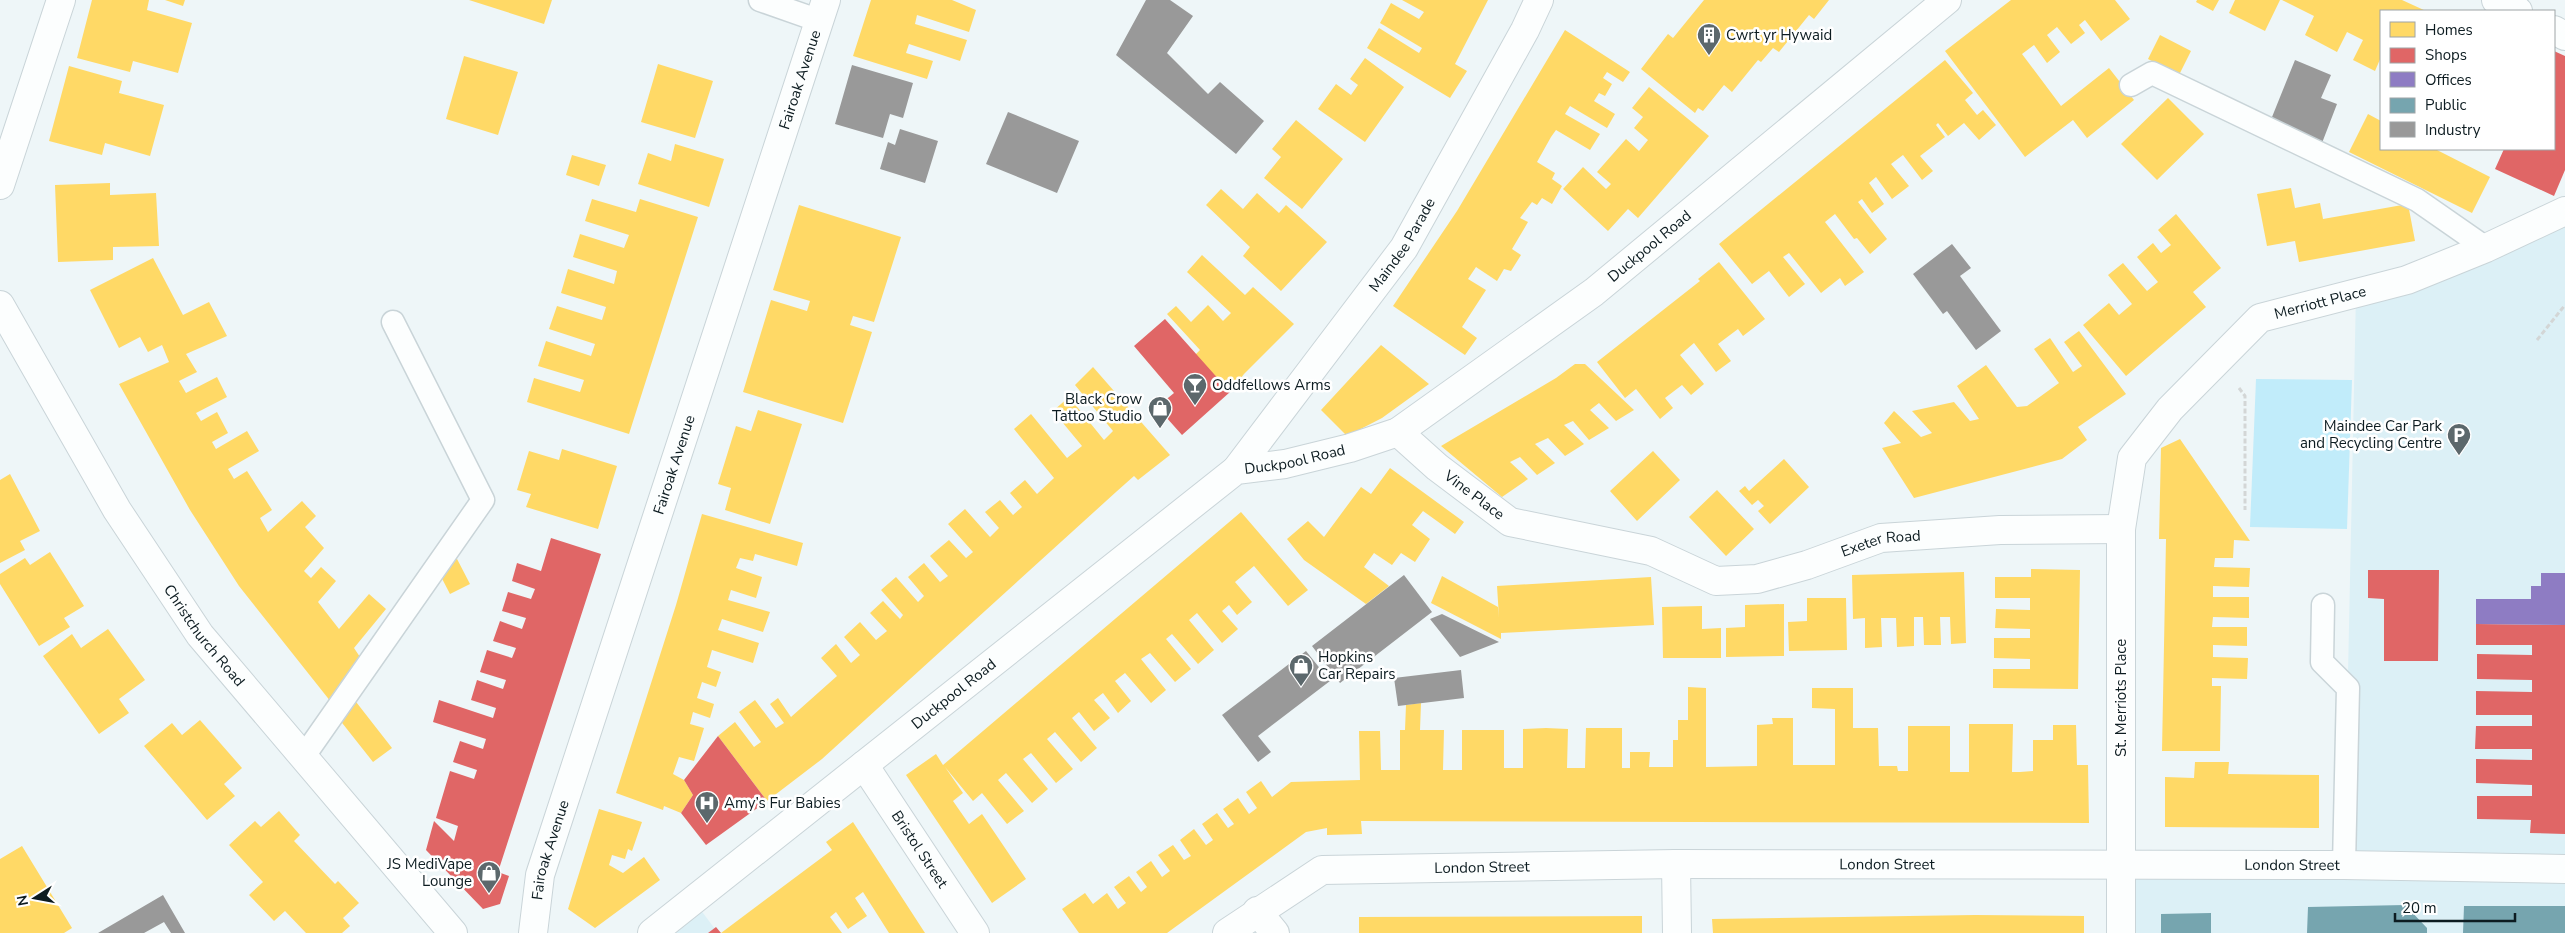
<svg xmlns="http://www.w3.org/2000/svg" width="2565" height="933" font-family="'Nunito Sans',sans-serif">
<rect width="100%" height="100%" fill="#eef6f8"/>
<path fill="#dcf0f6" d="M2565,211v722h-444v-66l223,-2 12,-572z
M694,901l24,32h-66z"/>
<path fill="#c1ecfa" d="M2256,379l96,1 -5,149 -97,-2z"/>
<path fill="#ffd966" d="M92,0h57l-2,10 45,13 -14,50 -45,-12 -3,11 -53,-14z
M165,0h20l-2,6z
M469,0h83l-8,24z
M871,0h81l24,10 -7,22 -52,-17 -2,9 52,16 -7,21 -51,-17 -3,9 27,8 -6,18 -74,-23z
M1402,0h86l-33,64 12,7 -17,27 -83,-50 12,-20 40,25 3,-5 -42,-25 11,-20 28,16 5,-7z
M1704,0h125l-15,19 -5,-4 -30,37 -6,-4 -12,14 -3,-2 -26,32 -8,-7 -21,26 -5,-3 -3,5 -54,-44 27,-35 5,4z
M2011,0h104l15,19 -29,22 -16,-21 -6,5 6,8 -14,11 -14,-17 -10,8 13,17 -13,11 -13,-18 -12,9 39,52 48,-38 25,32 -47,38 -14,-18 -48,37 -80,-106z
M2197,0h22l-6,11 -17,-9z
M2235,0h45l-15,31 -36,-18z
M2282,0h120l24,11h-45v46l-6,14 -22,-11 10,-20 -16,-8 -10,20 -32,-17 9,-19z
M1565,30l65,42 -7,10 -16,-10 -4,6 9,6 -7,12 -6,-3 -5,8 21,13 -8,14 -37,-22 -5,8 35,20 -10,16 -34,-20 -5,7 -14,25 18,11 -3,6 10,7 -10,18 -10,-6 -5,7 -5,-3 -12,16 8,4 -16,27 9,6 -10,16 -7,-2 -7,12 -21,-14 -8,12 18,11 -24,37 15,11 -12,17 -72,-49 64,-95z
M2160,35l31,16 -12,24 -31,-16z
M464,56l54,16 -20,63 -52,-16z
M1365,58l39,29 -39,55 -47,-33 18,-25 15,11 7,-10 -8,-6z
M1945,60l28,33 -8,7 12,15 6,-5 13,15 -17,15 -15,-17 -16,13 -10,-13 -2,2 9,12 -25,19 13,15 -11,9 -19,-25 -12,9 18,22 -17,13 -16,-22 -7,6 15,21 -12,9 -10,-14 -4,3 29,37 -17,15 -13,-16 -3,1 -19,-25 -10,8 39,50 -19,14 -5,-8 -19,15 -32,-40 -6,4 22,27 -16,13 -20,-26 -17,13 -33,-40z
M658,64l55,17 -18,57 -54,-16z
M69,66l53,15 -3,12 45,12 -14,51 -45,-13 -3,12 -53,-14z
M1649,87l60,49 -71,82 -10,-9 -20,22 -45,-42 20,-22 23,22 5,-5 -14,-12 29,-33 13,12 9,-11 -14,-12 9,-11 -11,-9z
M2168,98l36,36 -47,46 -36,-36z
M2368,114l13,7v28h54l55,28 -18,36 -123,-61z
M1296,120l47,39 -41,50 -38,-31 17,-21 -9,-8z
M675,144l49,15 -15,48 -71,-23 10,-31 23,8z
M572,155l34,10 -7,21 -33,-11z
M110,183v12l46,-2 3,53 -46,1v13l-55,2 -3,-77z
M2291,188l4,20 25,-5 3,16 85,-15 7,37 -116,21 -4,-21 -28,5 -10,-52z
M1221,189l22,20 14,-16 22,20 7,-8 41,37 -46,49 -38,-35 7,-9 -44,-42z
M592,199l44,13 4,-13 58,18 -69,217 -102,-32 7,-24 46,14 4,-12 -46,-14 8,-25 45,15 4,-12 -46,-15 8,-23 45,14 4,-13 -45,-14 7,-24 46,15 3,-13 -44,-14 7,-23 44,14 5,-13 -44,-14z
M799,205l102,32 -27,85 -21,-6 -3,9 22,7 -29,91 -100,-31 28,-92 36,11 3,-10 -37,-11z
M2176,214l45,54 -28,24 13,15 -80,69 -43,-51 26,-22 10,12 13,-11 -24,-29 15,-12 24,28 11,-9 -21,-25 16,-14 8,10 10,-8 -13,-15z
M1202,255l43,40 8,-8 41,37 -50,50 -14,18 -35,-37 5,-5 -33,-36 9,-8 15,16 17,-17 15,16 8,-8 -44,-41z
M153,258l30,57 26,-13 18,34 -41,18 11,18 -18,9 7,12 31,-16 10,20 -31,16 5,8 16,-9 11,21 -16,9 4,7 31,-18 12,20 -31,18 6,10 13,-8 25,39 -12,8 8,14 34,-31 14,15 -11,11 19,21 -20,23 7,7 10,-11 15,14 -18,21 21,27 30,-35 17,15 -32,39 6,9 -29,45 -92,-116 -49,-76 -71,-126 50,-22 -7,-17 -14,7 -8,-15 -21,11 -29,-58z
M1719,262l46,57 -22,17 -5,-7 -20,15 13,17 -15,11 -22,-29 -14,12 24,29 -13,11 -9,-10 -17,13 8,10 -13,11 -24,-30 -11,9 -28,-36 103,-81 -2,-2z
M2079,331l47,63 -48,33 9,13 -25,19 -148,39 -32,-50 19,-5 -17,-20 10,-12 27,26 11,-4 -20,-22 42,-9 16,19 9,-2 -22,-33 29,-21 31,42 10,-1 32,-23 -25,-34 16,-11 23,34 9,-6 -18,-24z
M1381,345l48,39 -47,34 -35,18 -26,-26z
M1575,364h10l49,46 -18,11 -17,-18 -9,7 19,18 -20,12 -16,-19 -9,4 20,19 -19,12 -17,-18 -13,6 20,19 -18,12 -17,-18 -10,5 18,17 -26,18 -61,-51 115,-68z
M1093,367l77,88 -32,25 -4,-4 -18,16 -294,267 -55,42 -49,-65 17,-14 19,25 7,-5 -22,-30 16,-12 21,28 8,-5 -14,-19 8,-6 13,19 46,-41 -16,-18 15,-14 15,19 9,-8 -16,-18 16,-15 16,18 11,-9 -17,-18 13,-12 17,18 3,-4 -22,-25 15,-13 22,25 6,-6 -16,-19 16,-14 16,19 8,-6 -18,-20 19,-16 17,18 7,-6 -25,-28 17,-15 25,28 9,-9 -14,-16 15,-12 13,15 9,-8 -12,-14 15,-13 12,14 17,-16 -40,-49 17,-15 36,44 15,-12 -29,-35 16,-14 35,43 9,-9 -38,-46z
M758,410l44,14 -32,100 -45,-14 6,-22 -13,-4 18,-58 15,5z
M2180,439l70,102 -16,-1 -1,18h-18l-1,9 36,1 -1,19 -36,-1v11h36v21l-36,-1 -1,10h35v19l-34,-1v12l35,1 -1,21 -35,-1v8h9l-1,65h-58l4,-212h-7l2,-91z
M562,449l55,17 -19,63 -72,-22 5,-13 -14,-4 12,-39 30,9z
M1653,451l27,29 -43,41 -27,-30z
M1784,459l25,28 -39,37 -12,-13 6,-5 -6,-6 -6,5 -13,-14 6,-5 4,5z
M1390,468l74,54 -9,12 -32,-23 -11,14 18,14 -15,23 -14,-9 -9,12 -18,-12 -10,14 25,19 -23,18 -62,-44 -17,-21 21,-18 16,16 37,-50 10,7z
M10,474l30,57 -20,10 5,9 -25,13v-83z
M1717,490l37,39 -28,27 -37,-39z
M1241,512l67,78 -20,16 -34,-40 -19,16 17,20 -15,13 -8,-10 -7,6 16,18 -16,14 -25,-30 -8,7 25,30 -16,14 -26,-30 -6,5 25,30 -16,13 -25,-29 -9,6 25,31 -15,13 -26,-30 -10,8 16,20 -13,12 -15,-20 -9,7 16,18 -16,13 -15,-19 -7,6 25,30 -16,14 -26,-30 -8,7 26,30 -17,14 -25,-30 -8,6 25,30 -16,14 -26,-30 -8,7 26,31 -17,13 -25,-31 -9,8 -28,-34 18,26 -10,8 16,23 13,-10 44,65 -34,24 -86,-128 30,-21 7,11z
M702,514l101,29 -6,23 -42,-12 -2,7 -13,-3 -4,10 26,9 -6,21 -25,-8 -3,10 42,12 -7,20 -41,-13 -4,11 41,13 -6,20 -41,-13 -5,17 14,5 -5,15 -14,-5 -5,16 17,6 -4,14 -17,-6 -3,12 14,4 -10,33 -15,-4 -6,17 11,6 9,15 -12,18 -17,-7 -1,4 -47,-17 60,-188z
M50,552l34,54 -20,12 6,9 -31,19 -39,-62v-10l25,-16 5,7z
M456,557l14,27 -20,10 -14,-27z
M2031,569l49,1 -2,119 -85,-1v-19h37v-10l-36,-1v-20h36v-9l-35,-1 1,-19 34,1v-12h-35v-21h36z
M1964,572l2,71 -15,1 -1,-27h-10l1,28h-17l-1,-28h-9v29l-17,1 -1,-29h-15l1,29 -17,1v-30l-12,1 -1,-44z
M1442,576l56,31 1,10 -2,-31 154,-9 3,48 -153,8v6l-70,-36z
M1807,598h39l1,52 -58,1 -1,-29 19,-1z
M1784,604v52l-58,1v-29l19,-1v-22z
M1702,606v23l19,-1v30h-58l-1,-51z
M108,629l37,51 -26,19 10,14 -30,21 -56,-78 29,-22 9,14z
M1688,687l18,1v79l51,-1v-41l16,-1 -1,-6h21v47h42v-56l-23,-1v-20h41v40h25l1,38h18l1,5h10v-45h42v46h19v-48h44l-1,48h8l13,-1v-31h20v-15h23l1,40h11l1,58 -728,-2 1,13 -35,1v-7l-21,4 -139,101h-88l-17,-24 23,-16 8,11 14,-11 11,16 8,-6 -12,-16 15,-11 12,16 6,-5 -11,-15 15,-11 11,16 8,-6 -12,-16 15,-10 11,15 7,-4 -11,-16 14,-11 12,16 7,-5 -11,-16 15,-11 11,15 6,-4 -11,-15 15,-11 11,16 8,-6 -11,-16 15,-11 11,16 19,-15 69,-2 -1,-49h21l1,39h19v-40h5l1,-25 15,-2 -1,27h24l-1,40h19v-40h42v38h19v-39l23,-1 22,1 -1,39h18l1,-40h36v40h8v-16h20l-1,15h24v-27h5v-20h10z
M353,698l39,50 -19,14 -34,-43z
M200,720l42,48 -18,16 11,12 -28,24 -63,-74 28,-23 10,12z
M2195,762h34l-1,12 91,1v53l-154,-1v-50l29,1z
M599,809l43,13 -10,29 -4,-2 -3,10 -13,-4 -3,10 14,8 21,-16 16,23 -65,48 -27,-19z
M279,811l21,24 -6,6 41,43 3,-3 21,22 -16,15 7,8 -8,7h-36l-21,-22 -11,10 -25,-26 14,-13 -34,-37 26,-24 6,6z
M853,822l72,111h-36l-26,-41 -8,6 12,18 -19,13 -12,-17 -6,5 12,16h-121l111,-83 -6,-8z
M22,846l50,82 -8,5h-64v-74z
M1975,915l109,1v17h-371l-1,-14z
M1642,916v17h-283v-16z"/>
<path fill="#e06666" d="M2554,51l11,5v114l-11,26 -59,-27 9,-20h50z
M1165,319l65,73 -48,43 -25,-28 17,-14 -40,-47z
M551,538l50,16 -103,318 11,4 -9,28 -17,5 -57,-59 8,-29 20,20 4,-15 -22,-8 14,-47 24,8 3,-9 -24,-8 7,-21 23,8 3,-10 -53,-17 6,-22 54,18 3,-10 -25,-8 6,-20 26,9 3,-9 -26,-8 7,-22 25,8 4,-10 -23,-7 7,-20 22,8 4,-11 -24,-7 6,-19 23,7 4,-10 -23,-8 5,-18 24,8z
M2368,570h71l-1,91h-54v-62l-16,-1z
M2476,624l89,1v209l-35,-1 1,-13 -54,-1v-23h55v-11l-56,-2v-24l56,1v-11h-57l1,-23h56v-11h-56v-24l56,1v-12l-55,-1v-25l55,1v-10h-56z
M718,736l49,65 -61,44 -25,-32 12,-18 -9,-15z
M716,927l5,6h-13z"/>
<path fill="#8e7cc3" d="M2541,573h24v52l-89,-1v-25h55v-13h10z"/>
<path fill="#76a5af" d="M2405,905l22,23v5h-120l1,-26z
M2464,906h101v27h-102z
M2211,913v20h-50v-19z"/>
<path fill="#999" d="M1146,0h24l23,16 -26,37 41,41 12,-12 44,39 -28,33 -120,-99z
M2295,60l36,15 -10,23 16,6 -15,39 -52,-21z
M852,65l61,18 -10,35 -13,-4 -7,24 -48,-14z
M1008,112l71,29 -22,52 -71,-29z
M900,129l38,12 -13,42 -45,-14 8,-27 7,3z
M1952,244l19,24 -11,8 41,55 -25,19 -29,-39 -4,3 -30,-40z
M1404,575l28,37 -92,71 -28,-37z
M1442,614l57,28 -39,15 -30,-38z
M1306,651l24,30 -72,55 13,16 -13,10 -36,-47z
M1461,670l3,28 -66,8 -4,-28z
M163,895l22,38h-14l-7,-11 -20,11h-46z"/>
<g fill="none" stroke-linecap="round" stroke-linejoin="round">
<g stroke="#c9d4d8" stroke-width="25">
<path id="lane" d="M760,0l60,21
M2131,85l21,-12 265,127 69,48
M2323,605l-1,57 26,26 -4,177
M304,756l179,-256 -90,-178"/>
</g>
<g stroke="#c9d4d8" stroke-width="30">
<g id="street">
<path d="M2496,0l22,11"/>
<path d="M2554,30l11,6"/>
<path d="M0,185l61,-185"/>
<path id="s1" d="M1398,432l39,35 73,55 141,29 65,30 41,-2 50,-14 74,-27 119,-8 121,-1"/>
<path id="s2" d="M864,765l111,168"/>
<path d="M1676,864l1,69"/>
<path d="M1257,911l18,22"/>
<path id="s3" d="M533,933l7,-58 286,-875"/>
<path id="s4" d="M1227,933l95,-63 354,-6 668,1 221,4"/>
<path id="s5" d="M2121,933v-404l11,-71 38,-49 90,-91 147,-38 79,-32 79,-37"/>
</g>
</g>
<g stroke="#c9d4d8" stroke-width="30">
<g id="secondary">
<path id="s6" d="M0,305l117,205 83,125 253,298"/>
<path id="s7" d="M1236,470l168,-222 121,-218 14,-30"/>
<path id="s8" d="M652,933l584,-463 49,-6 65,-16 48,-16 196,-140 353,-292"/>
</g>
</g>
<path stroke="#d3d6d6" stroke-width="3" stroke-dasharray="5 2.5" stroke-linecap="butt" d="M2537,340l28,-35
M2239,388l6,8v114"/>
<use href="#lane" stroke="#fcfefe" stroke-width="22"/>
<use href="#street" stroke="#fcfefe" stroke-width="28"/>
<use href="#secondary" stroke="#fcfefe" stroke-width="28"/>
</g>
<defs>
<g id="building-pin" transform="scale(1.25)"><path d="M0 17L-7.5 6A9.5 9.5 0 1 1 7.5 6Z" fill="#5c686c" stroke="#fff"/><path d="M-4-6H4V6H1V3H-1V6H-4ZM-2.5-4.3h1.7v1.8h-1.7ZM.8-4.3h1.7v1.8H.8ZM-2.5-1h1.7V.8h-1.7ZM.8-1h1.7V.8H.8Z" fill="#fff"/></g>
<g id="bar-pin" transform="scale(1.25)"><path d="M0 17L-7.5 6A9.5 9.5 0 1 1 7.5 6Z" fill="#5c686c" stroke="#fff"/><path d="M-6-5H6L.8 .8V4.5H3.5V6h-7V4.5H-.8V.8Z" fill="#fff"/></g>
<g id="shop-pin" transform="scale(1.25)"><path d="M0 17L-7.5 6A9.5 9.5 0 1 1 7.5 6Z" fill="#5c686c" stroke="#fff"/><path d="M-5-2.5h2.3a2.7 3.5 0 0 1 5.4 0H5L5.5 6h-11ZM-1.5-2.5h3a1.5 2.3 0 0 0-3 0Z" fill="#fff"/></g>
<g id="parking-pin" transform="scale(1.25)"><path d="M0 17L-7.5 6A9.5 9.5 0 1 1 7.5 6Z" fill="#5c686c" stroke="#fff"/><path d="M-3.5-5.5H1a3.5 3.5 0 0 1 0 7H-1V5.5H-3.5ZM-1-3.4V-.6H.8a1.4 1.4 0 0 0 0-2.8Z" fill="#fff"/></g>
<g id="hospital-pin" transform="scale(1.25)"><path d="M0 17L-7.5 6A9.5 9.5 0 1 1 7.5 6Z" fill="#5c686c" stroke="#fff"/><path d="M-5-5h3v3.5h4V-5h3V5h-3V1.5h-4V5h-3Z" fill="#fff"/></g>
</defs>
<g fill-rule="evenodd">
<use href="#building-pin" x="1709" y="35"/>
<use href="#bar-pin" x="1195" y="385"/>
<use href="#shop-pin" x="1160" y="408"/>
<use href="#parking-pin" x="2459" y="435"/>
<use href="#shop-pin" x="1301" y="666"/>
<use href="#hospital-pin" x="707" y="803"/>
<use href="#shop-pin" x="489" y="873"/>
</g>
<g text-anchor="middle" stroke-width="5" stroke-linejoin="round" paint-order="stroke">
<g font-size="15" fill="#0d1c21" stroke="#fff" text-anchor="start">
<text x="1726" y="40">Cwrt yr Hywaid</text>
<text x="1212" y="390">Oddfellows Arms</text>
<text x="1142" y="404" text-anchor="end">Black Crow<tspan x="1142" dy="17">Tattoo Studio</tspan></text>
<text x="2442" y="431" text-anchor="end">Maindee Car Park<tspan x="2442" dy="17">and Recycling Centre</tspan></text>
<text x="1318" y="662">Hopkins<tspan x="1318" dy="17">Car Repairs</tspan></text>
<text x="724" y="808">Amy’s Fur Babies</text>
<text x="472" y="869" text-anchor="end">JS MediVape<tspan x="472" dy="17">Lounge</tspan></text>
</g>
<g font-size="15" fill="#0d1c21" stroke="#fff">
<text dy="5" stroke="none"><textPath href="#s3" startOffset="895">Fairoak Avenue</textPath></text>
<text dy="5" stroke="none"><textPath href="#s7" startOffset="280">Maindee Parade</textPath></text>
<text dy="5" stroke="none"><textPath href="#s8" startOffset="1225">Duckpool Road</textPath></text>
<text dy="5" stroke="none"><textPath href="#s5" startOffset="728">Merriott Place</textPath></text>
<text dy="5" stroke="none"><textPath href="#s8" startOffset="805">Duckpool Road</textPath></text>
<text dy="5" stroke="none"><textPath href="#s3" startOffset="490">Fairoak Avenue</textPath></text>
<text dy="5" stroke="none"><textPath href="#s1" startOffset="99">Vine Place</textPath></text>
<text dy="5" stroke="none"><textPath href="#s1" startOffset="530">Exeter Road</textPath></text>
<text dy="5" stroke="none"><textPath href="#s6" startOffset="389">Christchurch Road</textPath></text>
<text dy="5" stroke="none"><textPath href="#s8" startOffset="385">Duckpool Road</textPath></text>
<text transform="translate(2121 698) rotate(-90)" y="5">St. Merriots Place</text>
<text dy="5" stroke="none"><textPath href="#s2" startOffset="101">Bristol Street</textPath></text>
<text dy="5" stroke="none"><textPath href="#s3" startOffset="85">Fairoak Avenue</textPath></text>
<text dy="5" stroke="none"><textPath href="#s4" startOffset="679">London Street</textPath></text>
<text dy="5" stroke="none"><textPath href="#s4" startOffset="1084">London Street</textPath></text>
<text dy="5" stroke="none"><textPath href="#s4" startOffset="274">London Street</textPath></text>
</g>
</g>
<rect x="2380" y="10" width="175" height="140" fill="#ffffff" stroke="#9ea4a6"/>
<rect x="2390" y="22" width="25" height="15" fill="#ffd966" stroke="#9ea4a6"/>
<text x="2425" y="35" font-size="15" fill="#0d1c21">Homes</text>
<rect x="2390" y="48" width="25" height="15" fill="#e06666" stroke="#9ea4a6"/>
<text x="2425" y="60" font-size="15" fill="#0d1c21">Shops</text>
<rect x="2390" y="72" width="25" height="15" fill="#8e7cc3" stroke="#9ea4a6"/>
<text x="2425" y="85" font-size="15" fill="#0d1c21">Offices</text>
<rect x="2390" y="98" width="25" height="15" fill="#76a5af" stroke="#9ea4a6"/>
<text x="2425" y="110" font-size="15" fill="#0d1c21">Public</text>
<rect x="2390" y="122" width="25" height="15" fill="#999999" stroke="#9ea4a6"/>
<text x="2425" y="135" font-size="15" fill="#0d1c21">Industry</text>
<g transform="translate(35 898) rotate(259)" stroke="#ffffff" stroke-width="4" paint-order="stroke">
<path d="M0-4L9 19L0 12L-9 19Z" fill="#0d1c21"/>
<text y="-8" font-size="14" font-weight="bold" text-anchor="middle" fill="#0d1c21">N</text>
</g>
<path d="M2395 913v8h120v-8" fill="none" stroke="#0d1c21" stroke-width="2.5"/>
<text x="2402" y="913" font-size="15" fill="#0d1c21" stroke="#ffffff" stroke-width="4" paint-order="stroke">20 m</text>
</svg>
